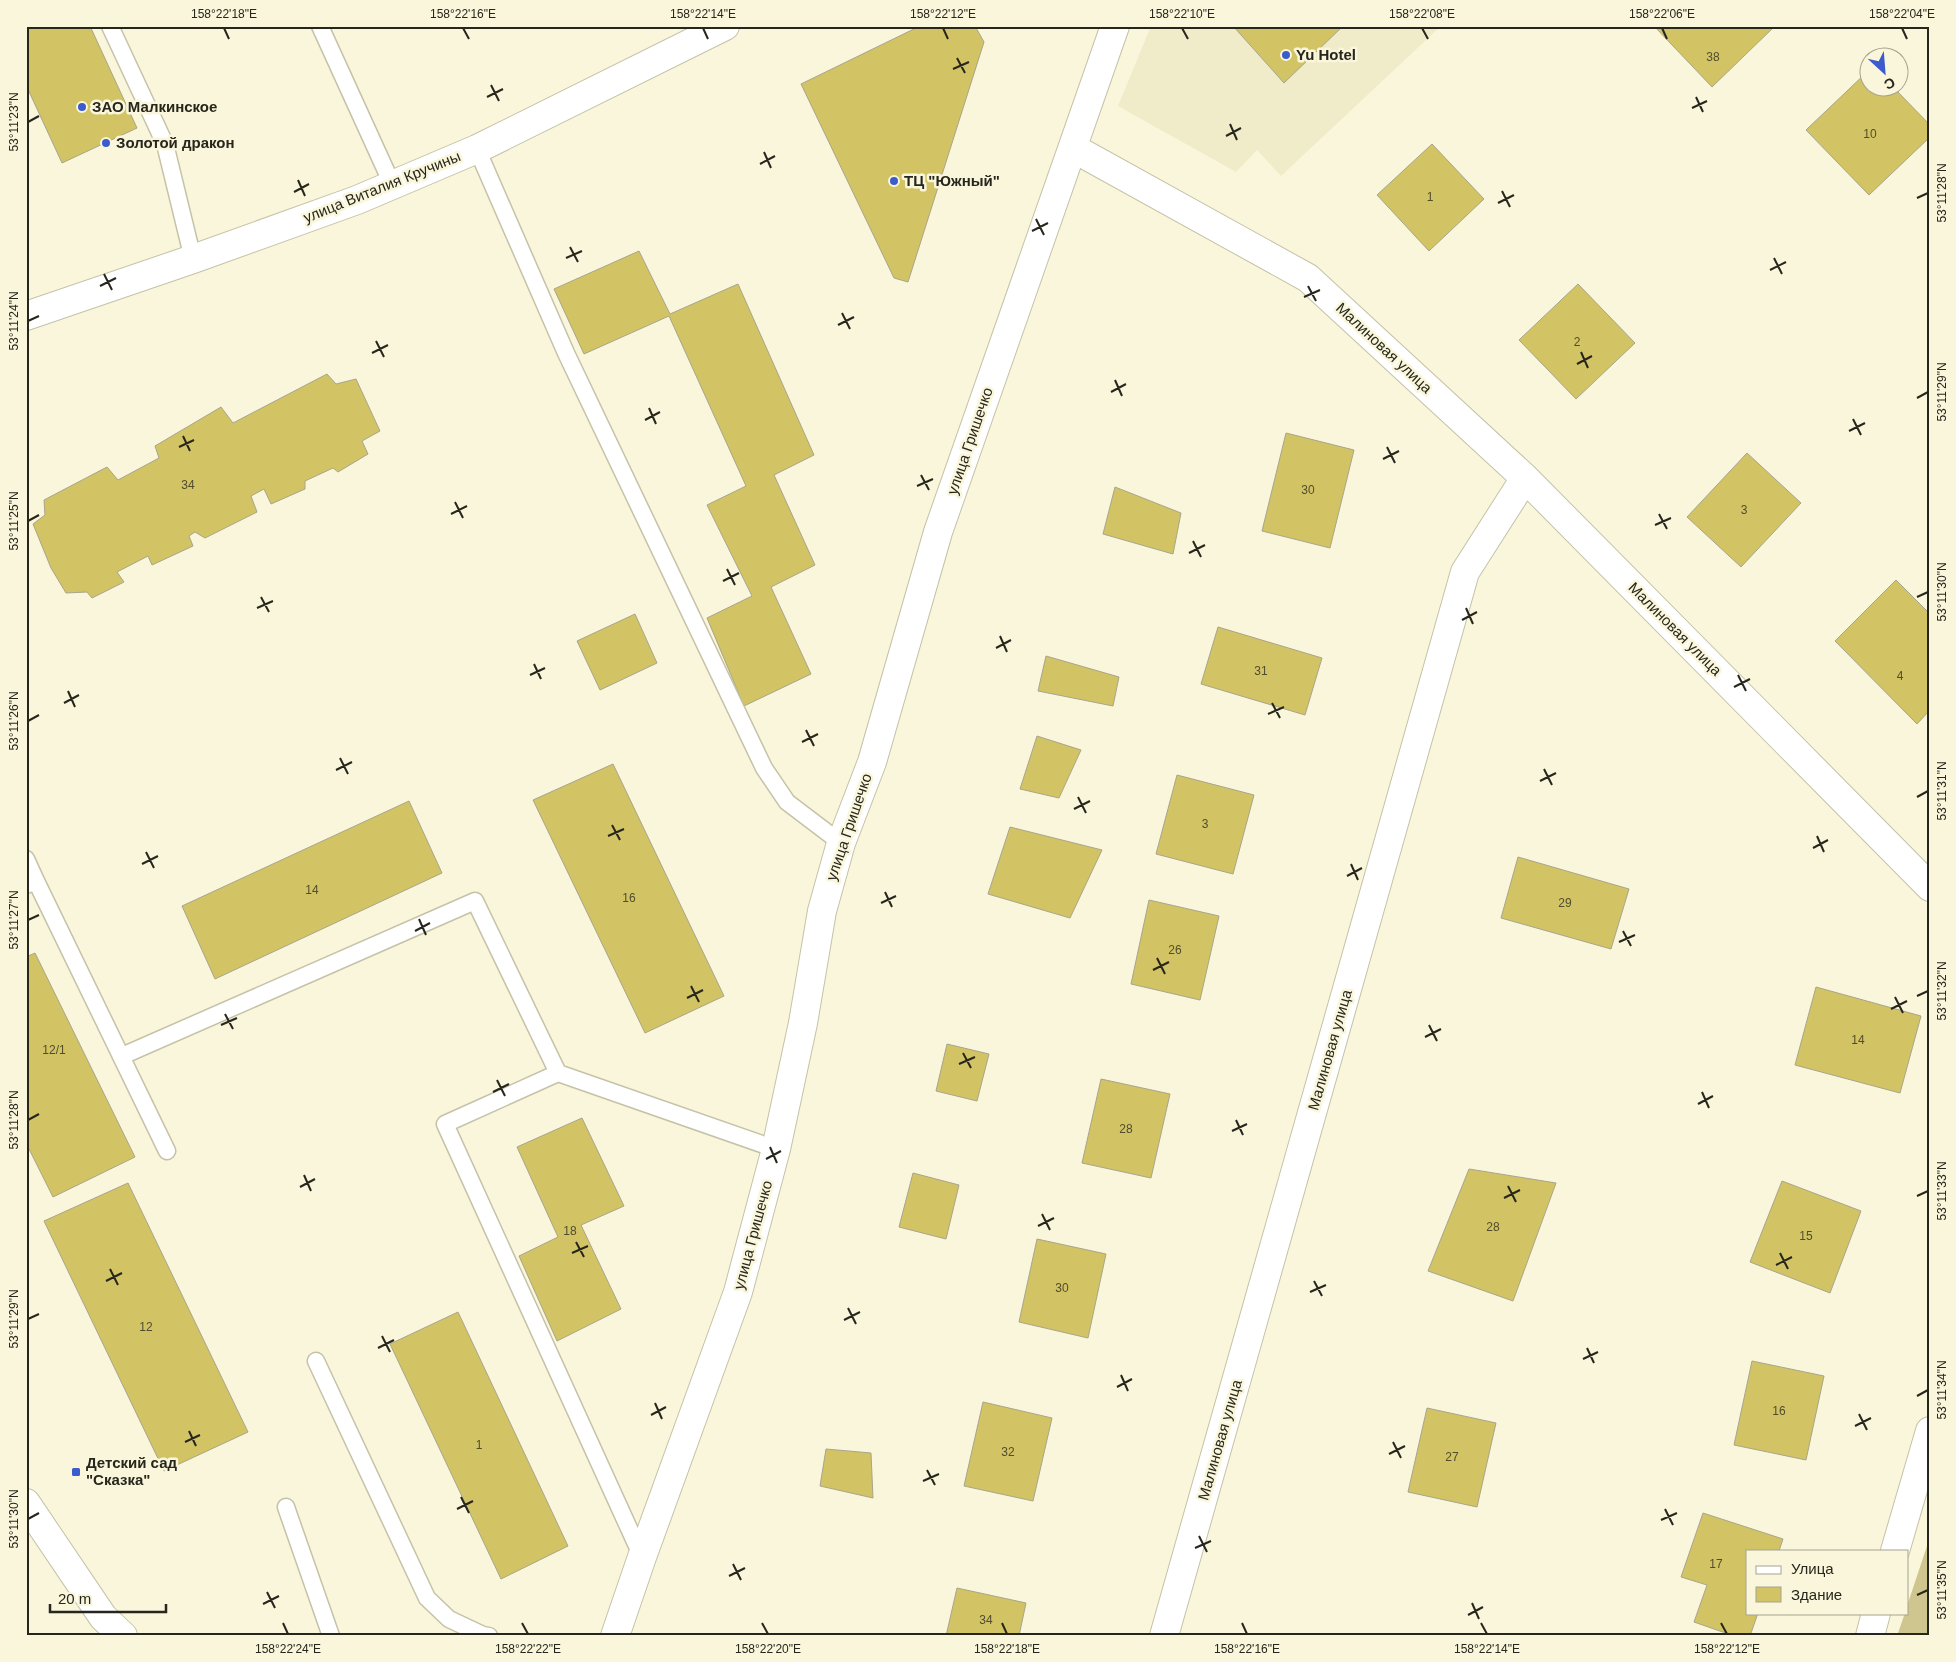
<svg xmlns="http://www.w3.org/2000/svg" width="1956" height="1662" font-family="Arial,sans-serif">
<rect width="100%" height="100%" fill="#f9f6db"/>
<path fill="#f0ebc9" d="M1151,26h290l-160,150 -24,-26 -21,22 -118,-66z"/>
<path fill="#cec68e" d="M1930,1537v99h-33l8,-23h2v-7z"/>
<path fill="#d2c364" stroke="#a8a58c" d="M26,26h64l47,102 -75,35 -36,-78z
M920,26h55l9,16 -76,240 -14,-4 -93,-194z
M1233,26h110l-59,57z
M1654,26h121l-63,61z
M1868,71v17h26l36,37v12l-61,58 -63,-65z
M1432,144l52,55 -55,52 -52,-56z
M639,251l31,63 68,-30 76,171 -40,20 41,90 -44,22 40,87 -67,32 -37,-88 45,-22 -45,-91 39,-19 -77,-170 -85,38 -30,-65z
M1578,284l57,59 -59,56 -57,-59z
M327,374l9,10 20,-5 24,52 -18,10 6,13 -30,18 -5,-4 -28,13v8l-34,15 -7,-15 -13,7 6,16 -52,26 -10,-6 -6,4 4,10 -41,19 -4,-9 -31,16 7,10 -32,16 -5,-6 -21,1 -15,-25 -18,-44 12,-9 -1,-15 63,-33 11,13 41,-22 -4,-12 66,-39 12,16z
M1286,433l68,17 -24,98 -68,-17z
M1747,453l54,50 -60,64 -54,-50z
M1115,487l66,26 -8,41 -70,-20z
M1896,580l34,34v96l-13,14 -82,-83z
M635,614l22,49 -57,27 -23,-49z
M1218,627l104,31 -17,57 -104,-31z
M1046,656l73,21 -6,29 -75,-15z
M1037,736l44,14 -22,48 -39,-9z
M613,764l111,232 -79,37 -112,-233z
M1177,775l77,20 -21,79 -77,-20z
M409,801l33,72 -227,106 -33,-73z
M1010,827l92,23 -32,68 -82,-24z
M1518,857l111,32 -18,60 -110,-31z
M1149,900l70,16 -19,84 -69,-16z
M35,953l100,204 -82,40 -27,-54v-186z
M1816,987l105,29 -21,77 -105,-28z
M947,1044l42,10 -12,47 -41,-10z
M1101,1079l69,15 -19,84 -69,-15z
M582,1118l42,88 -43,19 40,84 -64,32 -38,-85 39,-19 -41,-90z
M1469,1169l87,14 -43,118 -85,-30z
M913,1173l46,12 -13,54 -47,-12z
M1782,1181l79,30 -31,82 -80,-31z
M128,1183l120,249 -84,39 -120,-250z
M1037,1239l69,15 -18,84 -69,-16z
M458,1312l110,234 -67,33 -111,-235z
M1752,1361l72,15 -18,84 -72,-15z
M983,1402l69,16 -19,83 -69,-15z
M1427,1408l69,15 -19,84 -69,-15z
M826,1449l45,4 2,45 -53,-12z
M1703,1513l80,26 -4,12h-32v62h11l-8,23h-16l-40,-14 13,-37 -26,-8z
M957,1588l69,15 -7,33h-73z"/>
<g fill="none" stroke-linecap="round" stroke-linejoin="round">
<g stroke="#c5c2a8" stroke-width="19">
<path id="service" d="M110,26l55,118 28,115
M320,26l72,158
M477,149l89,204 198,415 23,34 54,41
M26,859l10,22
M26,885l10,-4 131,270
M122,1056l353,-155 83,172
M316,1361l111,237 22,21 34,16 6,1
M286,1507l45,129
M642,1557l-197,-433 113,-51 218,76"/>
</g>
<g stroke="#c5c2a8" stroke-width="30">
<path id="minor" d="M1073,148l235,130 217,200 405,409
M26,1503l77,114 20,19
M1895,1551l35,-120
M615,1636l27,-79 96,-265 38,-143 27,-126 19,-112 19,-68 31,-81 66,-230 177,-506
M1164,1636l301,-1064 60,-94
M1870,1636l6,-23"/>
</g>
<g stroke="#c5c2a8" stroke-width="30">
<path id="tertiary" d="M26,316l167,-57 164,-59 120,-51 248,-123"/>
</g>
<use href="#service" stroke="#fff" stroke-width="16"/>
<use href="#minor" stroke="#fff" stroke-width="28"/>
<use href="#tertiary" stroke="#fff" stroke-width="28"/>
</g>
<path fill="none" stroke="#27261c" stroke-width="2" d="M224,28l5,11M463,28l6,11M703,28l5,11M943,28l5,11M1182,28l6,11M1422,28l6,11M1662,28l5,11M1902,28l5,11M957,58l8,15M953,69l16,-7M491,85l8,16M487,97l16,-8M1696,97l7,15M1692,108l15,-7M28,122l11,-6M1230,124l7,16M1226,136l15,-8M764,152l7,16M760,164l15,-8M298,180l7,16M1502,191l8,16M294,192l15,-8M1917,198l11,-5M1498,203l16,-8M1036,219l8,16M1032,231l16,-8M570,247l8,15M566,258l16,-7M1774,258l8,16M1770,270l16,-8M104,274l8,16M100,286l16,-8M1308,286l8,15M1304,297l16,-7M842,313l8,16M28,321l11,-5M838,325l16,-8M376,341l8,16M1581,352l7,16M372,353l16,-8M1577,364l15,-8M1115,380l7,16M1111,392l15,-8M1917,398l11,-6M649,408l7,16M1853,419l8,16M645,420l15,-8M1849,431l16,-8M183,436l7,15M179,447l15,-7M1387,447l8,16M1383,459l16,-8M921,475l8,15M917,486l16,-7M455,502l8,16M451,514l16,-8M1659,514l8,15M28,521l11,-6M1655,525l16,-7M1193,541l8,16M1189,553l16,-8M727,569l8,16M723,581l16,-8M261,597l8,15M1917,597l11,-5M257,608l16,-7M1466,608l7,16M1462,620l15,-8M1000,636l7,16M996,648l15,-8M534,664l7,15M530,675l15,-7M1738,675l8,16M1734,687l16,-8M68,691l7,16M64,703l15,-8M1272,703l8,15M1268,714l16,-7M28,721l11,-6M806,730l8,16M802,742l16,-8M340,758l8,16M1544,769l8,16M336,770l16,-8M1540,781l16,-8M1078,797l8,16M1917,797l11,-6M1074,809l16,-8M612,825l8,15M608,836l16,-7M1817,836l7,16M1813,848l15,-8M146,852l8,16M142,864l16,-8M1351,864l7,16M1347,876l15,-8M885,892l7,15M881,903l15,-7M419,919l7,16M28,920l11,-5M415,931l15,-8M1623,931l8,15M1619,942l16,-7M1157,958l8,16M1153,970l16,-8M691,986l8,16M1917,996l11,-5M1895,997l8,16M687,998l16,-8M1891,1009l16,-8M225,1014l8,15M221,1025l16,-7M1429,1025l8,16M1425,1037l16,-8M963,1053l8,15M959,1064l16,-7M497,1080l8,16M493,1092l16,-8M1702,1092l7,16M1698,1104l15,-8M28,1120l11,-6M1236,1120l7,15M1232,1131l15,-7M770,1147l7,16M766,1159l15,-8M304,1175l7,16M1508,1186l8,16M300,1187l15,-8M1917,1196l11,-5M1504,1198l16,-8M1042,1214l8,16M1038,1226l16,-8M576,1242l8,15M572,1253l16,-7M1780,1253l8,16M1776,1265l16,-8M110,1269l8,16M106,1281l16,-8M1314,1281l8,15M1310,1292l16,-7M848,1308l8,16M28,1319l11,-5M844,1320l16,-8M382,1336l8,16M378,1348l16,-8M1587,1348l7,15M1583,1359l15,-7M1121,1375l7,16M1117,1387l15,-8M1917,1396l11,-6M655,1403l7,16M1859,1414l8,16M651,1415l15,-8M1855,1426l16,-8M189,1431l7,15M185,1442l15,-7M1393,1442l8,16M1389,1454l16,-8M927,1470l8,15M923,1481l16,-7M461,1497l8,16M457,1509l16,-8M1665,1509l8,16M28,1519l11,-6M1661,1520l16,-7M1199,1536l8,16M1195,1548l16,-7M733,1564l8,16M729,1576l16,-8M267,1592l8,16M1917,1595l11,-5M1472,1603l7,16M263,1604l16,-8M1468,1615l15,-8M283,1623l5,11M522,1623l6,11M762,1623l6,11M1002,1623l5,11M1242,1623l5,11M1481,1623l6,11M1721,1623l6,11"/>
<g fill="#3c5bcd" stroke="#f9f6db" stroke-width="2">
<circle cx="1286" cy="55" r="5"/>
<circle cx="82" cy="107" r="5"/>
<circle cx="106" cy="143" r="5"/>
<circle cx="894" cy="181" r="5"/>
<rect x="71" y="1467" width="10" height="10" rx="2.5"/>
</g>
<g text-anchor="middle" stroke-width="5" stroke-linejoin="round" paint-order="stroke">
<g font-size="12" fill="#524d2e">
<text x="1713" y="61">38</text>
<text x="1870" y="138">10</text>
<text x="1430" y="201">1</text>
<text x="1577" y="346">2</text>
<text x="188" y="489">34</text>
<text x="1308" y="494">30</text>
<text x="1744" y="514">3</text>
<text x="1261" y="675">31</text>
<text x="1900" y="680">4</text>
<text x="1205" y="828">3</text>
<text x="312" y="894">14</text>
<text x="629" y="902">16</text>
<text x="1565" y="907">29</text>
<text x="1175" y="954">26</text>
<text x="1858" y="1044">14</text>
<text x="54" y="1054">12/1</text>
<text x="1126" y="1133">28</text>
<text x="1493" y="1231">28</text>
<text x="570" y="1235">18</text>
<text x="1806" y="1240">15</text>
<text x="1062" y="1292">30</text>
<text x="146" y="1331">12</text>
<text x="1779" y="1415">16</text>
<text x="479" y="1449">1</text>
<text x="1008" y="1456">32</text>
<text x="1452" y="1461">27</text>
<text x="1716" y="1568">17</text>
<text x="986" y="1624">34</text>
</g>
<g font-size="15" font-weight="bold" fill="#27261c" stroke="#f9f6db" text-anchor="start">
<text x="1296" y="60">Yu Hotel</text>
<text x="92" y="112">ЗАО Малкинское</text>
<text x="116" y="148">Золотой дракон</text>
<text x="904" y="186">ТЦ "Южный"</text>
<text x="86" y="1468">Детский сад<tspan x="86" dy="17">"Сказка"</tspan></text>
</g>
<g font-size="15" fill="#27261c" stroke="#f9f6db">
<text transform="translate(382 187) rotate(-22)" y="5">улица Виталия Кручины</text>
<text transform="translate(1384 348) rotate(43)" y="5">Малиновая улица</text>
<text transform="translate(970 441) rotate(-71)" y="5">улица Гришечко</text>
<text transform="translate(1675 629) rotate(45)" y="5">Малиновая улица</text>
<text transform="translate(849 827) rotate(-71)" y="5">улица Гришечко</text>
<text transform="translate(1330 1050) rotate(-74)" y="5">Малиновая улица</text>
<text transform="translate(753 1235) rotate(-75)" y="5">улица Гришечко</text>
<text transform="translate(1220 1440) rotate(-74)" y="5">Малиновая улица</text>
</g>
</g>
<rect width="1956" height="1662" fill="none" stroke="#f9f6db" stroke-width="55"/>
<rect x="1746" y="1550" width="162" height="65" fill="#f9f6db" stroke="#a5a38f"/>
<rect x="1756" y="1566" width="25" height="8" fill="#ffffff" stroke="#a5a38f"/>
<text x="1791" y="1574" font-size="15" fill="#27261c">Улица</text>
<rect x="1756" y="1587" width="25" height="15" fill="#d2c364" stroke="#a5a38f"/>
<text x="1791" y="1600" font-size="15" fill="#27261c">Здание</text>
<g transform="translate(1884 72) rotate(154)"><circle r="24" fill="#f9f6db" stroke="#a5a38f"/>
<path d="M0-4L9 19L0 12L-9 19Z" fill="#3c5bcd"/>
<text y="-8" font-size="14" font-weight="bold" text-anchor="middle" fill="#27261c">С</text>
</g>
<path d="M50 1604v8h116v-8" fill="none" stroke="#27261c" stroke-width="2.5"/>
<text x="58" y="1604" font-size="15" fill="#27261c" stroke="#f9f6db" stroke-width="4" paint-order="stroke">20 m</text>
<rect x="28" y="28" width="1900" height="1606" fill="none" stroke="#27261c" stroke-width="2"/>
<g font-size="12" text-anchor="middle" fill="#27261c">
<text x="224" y="18">158°22'18"E</text>
<text x="463" y="18">158°22'16"E</text>
<text x="703" y="18">158°22'14"E</text>
<text x="943" y="18">158°22'12"E</text>
<text x="1182" y="18">158°22'10"E</text>
<text x="1422" y="18">158°22'08"E</text>
<text x="1662" y="18">158°22'06"E</text>
<text x="1902" y="18">158°22'04"E</text>
<text transform="translate(14 122) rotate(-90)" y="4">53°11'23"N</text>
<text transform="translate(1942 193) rotate(-90)" y="4">53°11'28"N</text>
<text transform="translate(14 321) rotate(-90)" y="4">53°11'24"N</text>
<text transform="translate(1942 392) rotate(-90)" y="4">53°11'29"N</text>
<text transform="translate(14 521) rotate(-90)" y="4">53°11'25"N</text>
<text transform="translate(1942 592) rotate(-90)" y="4">53°11'30"N</text>
<text transform="translate(14 721) rotate(-90)" y="4">53°11'26"N</text>
<text transform="translate(1942 791) rotate(-90)" y="4">53°11'31"N</text>
<text transform="translate(14 920) rotate(-90)" y="4">53°11'27"N</text>
<text transform="translate(1942 991) rotate(-90)" y="4">53°11'32"N</text>
<text transform="translate(14 1120) rotate(-90)" y="4">53°11'28"N</text>
<text transform="translate(1942 1191) rotate(-90)" y="4">53°11'33"N</text>
<text transform="translate(14 1319) rotate(-90)" y="4">53°11'29"N</text>
<text transform="translate(1942 1390) rotate(-90)" y="4">53°11'34"N</text>
<text transform="translate(14 1519) rotate(-90)" y="4">53°11'30"N</text>
<text transform="translate(1942 1590) rotate(-90)" y="4">53°11'35"N</text>
<text x="288" y="1653">158°22'24"E</text>
<text x="528" y="1653">158°22'22"E</text>
<text x="768" y="1653">158°22'20"E</text>
<text x="1007" y="1653">158°22'18"E</text>
<text x="1247" y="1653">158°22'16"E</text>
<text x="1487" y="1653">158°22'14"E</text>
<text x="1727" y="1653">158°22'12"E</text>
</g>
</svg>
